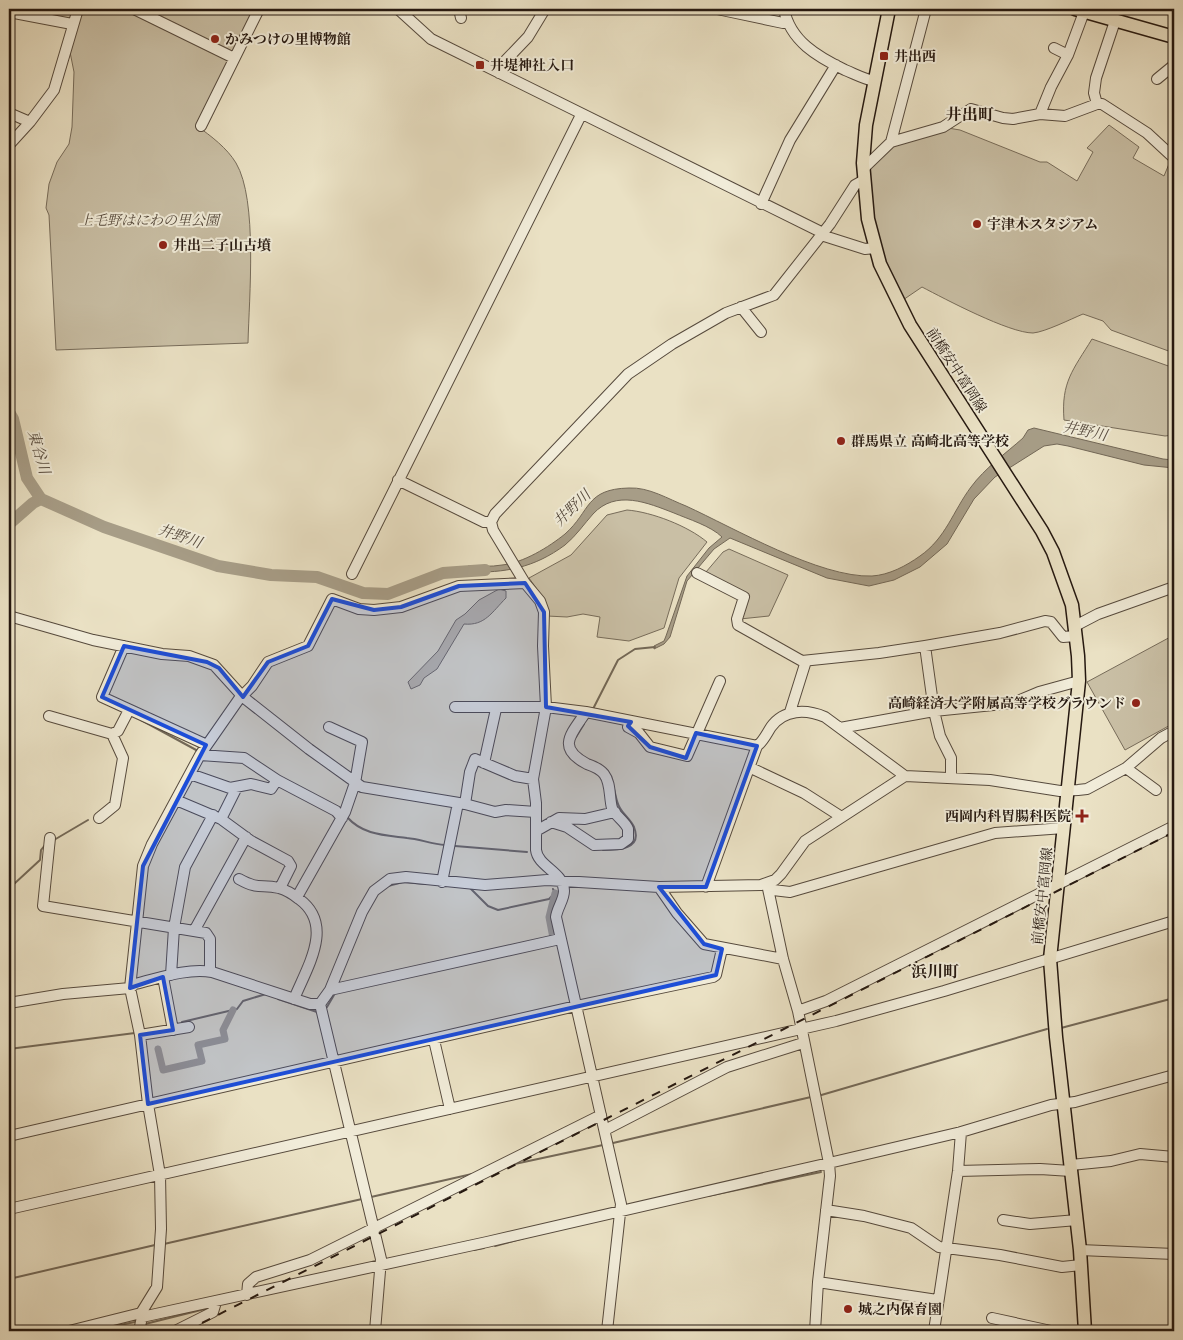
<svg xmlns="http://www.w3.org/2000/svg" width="1183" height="1340" font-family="'Old Standard TT','Noto Serif JP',serif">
<rect width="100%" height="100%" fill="#eae1c4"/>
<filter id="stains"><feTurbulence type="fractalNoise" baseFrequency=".004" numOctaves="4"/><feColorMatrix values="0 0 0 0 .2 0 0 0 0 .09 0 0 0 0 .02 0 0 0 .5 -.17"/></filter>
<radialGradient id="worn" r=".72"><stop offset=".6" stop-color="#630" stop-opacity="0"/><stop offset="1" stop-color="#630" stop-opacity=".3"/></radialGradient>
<path fill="#c9bfa5" stroke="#776c5a" d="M12,9h244l-59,117c14,10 30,22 39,37 22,37 13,135 12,180l-192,7 -7,-135 -3,-7 3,-24 8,-22 12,-18 3,-17 2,-55 -4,-20 6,-26z
M1109,125l30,22 -6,11 31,18 7,-17 3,2v192l-63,-23 -8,-9 -20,-7c-12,5 -38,18 -50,19 -24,0 -88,-34 -111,-46l-22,15c-23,-40 -27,-88 -31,-134l23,-23 56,-17 12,2 80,32h7l30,19 16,-29 -6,-4z
M1092,339l82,29v67l-9,1 -101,-16c-3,-38 9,-50 28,-81z
M627,510c25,2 61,16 80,32l-28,36 -15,50 -35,13 -32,-4 3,-20 -17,-3 -16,3 -20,-1 -3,-17 -15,-21 42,-23 36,-40z
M729,549l59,26 -19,41 -29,3 8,-20 -39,-23 -3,-4 17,-20z
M499,589l7,2v7c-14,14 -21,28 -42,26l-27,45 -13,9 -4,7 -9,4 -3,-7 30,-31 18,-31 9,-6 14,-14z
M1174,635v88l-49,27 -38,-68z"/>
<path fill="#a79d87" stroke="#736857" d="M1034,428l129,31 11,1v8l-30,-3 -76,-19 -11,-2 -13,2 -49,31 -21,22 -27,45 -27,23 -26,13 -25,6 -42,-8 -97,-40 -16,11 -27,32 -17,56 -6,7 -10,5v-3l10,-5 2,-5 21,-60 22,-28 13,-11c-11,-11 -34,-18 -48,-24 -26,-10 -58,-24 -81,1 -9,10 -17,22 -28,31 -31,23 -60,28 -97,27v-6c11,0 23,1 34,-1 21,-2 47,-18 63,-31 26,-23 20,-45 64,-46 20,-1 39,11 57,18 48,22 134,72 186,70 17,-1 34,-10 48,-20 26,-18 33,-45 51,-69 14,-19 34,-33 52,-49l5,-8z"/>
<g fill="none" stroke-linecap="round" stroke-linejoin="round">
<path stroke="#736857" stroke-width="2" d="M593,709l25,-49 17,-11 20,-2
M141,720l57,31
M576,737l8,-13
M347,817c16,18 37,18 60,21 12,1 25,6 38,7
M54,840l34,-20
M455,846l72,6
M603,850c14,0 40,0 31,-23 -3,-7 -10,-12 -14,-19 -4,-6 -4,-13 -6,-19
M388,886l15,-4 22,2
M470,888l18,18 10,4 51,-11 6,-6 -2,-4
M9,893l5,-9 26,-24 1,-10 4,-5
M278,999l39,13
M327,1007l7,-12
M182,1022l55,-13 6,-8 23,-7
M1061,1028l113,-30
M9,1049l126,-16
M818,1096l229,-67
M613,1143l198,-46
M510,1165l93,-20
M708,1196l113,-24
M371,1197l101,-23
M164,1244l198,-45
M495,1246l29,-8
M474,1250l10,-2
M9,1279l146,-34
M145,1324l64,-16
M89,1331l46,-9"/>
<path stroke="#a79d87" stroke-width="7" d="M553,938l-4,-21 6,-24
M158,1049l5,21 39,-9 -4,-16 27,-6 -2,-9 10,-20"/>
<path stroke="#a79d87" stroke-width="12" d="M9,412l4,7 14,59 14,21
M41,499l63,28 114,39 53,9 46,2 46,16 25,1 55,-21 42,-3
M9,524l24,-21 8,-4"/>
<g stroke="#564a3d" stroke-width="12">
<path id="minor" d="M134,9l100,49
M398,9l33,30 392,194
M459,9l2,9
M717,9l66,14 5,-1
M784,9c6,32 34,48 61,61 10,4 19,9 29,11
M9,12l63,12
M1115,21l-19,57 -2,15 3,11h5l45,29 27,25
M1054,48l14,7
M499,73l7,-13 22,-23 17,-28h22
M1157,79l17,-14
M9,113l21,9
M1040,114l11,-27 17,-32 16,-43
M201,126l58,-117
M891,142l35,-133
M9,145l21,-23 24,-32 24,-81
M863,169l28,-27 52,-15 28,-18 32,9 10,1 27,-5 25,2 32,-12
M761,204l29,-64 46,-75
M821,235l44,14 10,-1
M741,307l20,25
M398,480l86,42h7
M697,573l47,24 -7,22 1,6 64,36 77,-8 46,-7 75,-13 45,-12 6,1 12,15 13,-1
M352,574l229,-459
M9,616l84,24 69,14 27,2 25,9 29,32 66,52 53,38 103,17 30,8 11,-2 30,2
M1075,626l23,-12 76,-27
M124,646l-22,51 105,48
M925,646l9,65 6,25 11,22v20
M455,707h91l40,5 171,34c6,-4 10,-13 14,-19 13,-18 35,-18 54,-10l80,59
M790,712l16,-51
M49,716l63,18 6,-3 11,-21
M631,722l-3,5 11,6 11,14 37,9 33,-75
M840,728l94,-17 79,-8 26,-11 40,-11
M200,755l44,3 33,22 59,31 6,7
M484,763l12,-54
M751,768l53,25 36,23
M1126,768l30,22
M190,774l40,14 21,-4 20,5 6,-9
M176,800l45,19 30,22 37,20 3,5 -11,22
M465,804l5,-32 5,-13 40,17 18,3
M99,818l16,-13 8,-47 -11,-24
M221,819l16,-32
M551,822l16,5 27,18 27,-1 7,-5v-10c-3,-8 -13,-13 -16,-21 -3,-11 -1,-25 -8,-34 -4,-5 -11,-8 -17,-10 -31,-16 -16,-30 -1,-52
M536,831l23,-13 26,1 30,-7
M50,838l-7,68 163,27 4,6v32
M239,879c20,11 21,5 40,9 7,2 15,7 20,11 36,26 8,68 -5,100
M442,882l16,-79
M767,884l16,75 15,52 31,152 1,13 -12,106 -3,49
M767,884l6,6 17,2 205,-59 69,-5
M659,887l18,26 27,31 79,15
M706,887l51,-141
M297,897l48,-85 10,-29 7,-41 -33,-15
M194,931l52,-94
M171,975l3,-47 11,-61 28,-52
M163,977l10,53
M330,990l230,-51
M9,1003l54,-9 67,-6 5,-4c25,-6 51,-16 77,-12l98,32h10l10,-14 32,-78 12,-21 16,-12 16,-2 79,8 62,-5 112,7 102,-2 14,-5 6,-6 24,-33 100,-65 85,4 70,11 18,-1 9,-1 39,-21 35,-30 13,-7
M320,1004l61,255 -6,72
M798,1011l28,-10 348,-175
M140,1035l49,-8
M434,1040l16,69
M605,1130l122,-63 76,-24
M9,1136l567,-130 137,-29 3,-2 6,-26
M1071,1165l40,-4 29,-7 34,3
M958,1171l82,-2 31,2
M9,1209l827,-188 108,-30 230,-70
M826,1210l38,6 47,12 28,19 61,8 62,12 19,-2
M1003,1220l27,4 47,-4
M1080,1250l94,4
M818,1282l119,18
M247,1295l1,-11 8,-7 54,-17 291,-145
M142,1317l345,-75 342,-79 132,-31 90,-27 24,-3 99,-27
M992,1318l59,13
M69,1331l72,-18
M139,1331l3,-14 -1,-4 16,-26 4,-58 -1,-54 -12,-71 -8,-69 -10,-47 13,-122 9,-22 48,-89 39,-56 13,-13 16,-24 40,-16 24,-47 27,10 15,1 27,-3 58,-21 66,-3
M175,1331l38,-19 3,-10
M607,1331l14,-127 -65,-287c1,-9 8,-17 8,-26 0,-19 -26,-24 -28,-41v-47l-3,-24 13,-72 -3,-61 1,-34 -4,-11 -15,-18 -32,-53 -2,-8 4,-8 133,-140 44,-30 54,-31 48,-18 56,-71 25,-39 9,-5
M934,1331l24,-160 3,-39"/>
</g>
<g stroke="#251810" stroke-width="15">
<path id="major" d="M889,9l-23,116 -3,38 5,56 12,45 30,61 132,206 11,21 19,53 6,51 1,25 -29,278 6,78 24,213 5,81
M1075,9l99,28"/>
</g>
<use href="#minor" stroke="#f1ecd9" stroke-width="10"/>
<use href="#major" stroke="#eae1c4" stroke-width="12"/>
<path stroke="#251810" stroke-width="2" stroke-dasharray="9 9" stroke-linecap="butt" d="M186,1331l988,-499"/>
</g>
<path fill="#1d4ed8" fill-opacity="0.2" stroke="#1d4ed8" stroke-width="4" stroke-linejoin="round" d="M525,583l19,29 2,95 85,15 -3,4 22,21 36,11 10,-25 61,13 -51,141h-47l45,57 18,5 -6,26 -568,129 -8,-69 33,-5 -10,-53 -33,11 13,-122 63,-121 -104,-48 22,-51 83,16 12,6 24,29 25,-35 40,-16 24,-47 42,11 27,-3 58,-21z"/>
<g fill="#8f2418" stroke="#f1ecd9" stroke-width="2">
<circle cx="215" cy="39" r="5"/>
<rect x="879" y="51" width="10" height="10" rx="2.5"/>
<rect x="475" y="60" width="10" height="10" rx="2.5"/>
<circle cx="977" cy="224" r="5"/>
<circle cx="163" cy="245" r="5"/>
<circle cx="841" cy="441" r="5"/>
<circle cx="1136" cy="703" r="5"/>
<path d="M1079.5 808.5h5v5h5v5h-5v5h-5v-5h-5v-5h5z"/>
<circle cx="848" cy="1309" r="5"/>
</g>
<g text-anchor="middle" stroke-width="4" stroke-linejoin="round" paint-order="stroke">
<g font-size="14" font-weight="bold" fill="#251810" stroke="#f1ecd9" text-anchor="start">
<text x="225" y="44">かみつけの里博物館</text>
<text x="894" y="61">井出西</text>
<text x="490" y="70">井堤神社入口</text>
<text x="987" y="229">宇津木スタジアム</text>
<text x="173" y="250">井出二子山古墳</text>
<text x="851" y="446">群馬県立 高崎北高等学校</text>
<text x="1126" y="708" text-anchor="end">高崎経済大学附属高等学校グラウンド</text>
<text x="1071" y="821" text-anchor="end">西岡内科胃腸科医院</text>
<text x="858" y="1314">城之内保育園</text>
</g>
<g font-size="14" font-style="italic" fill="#564a3d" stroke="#f1ecd9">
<text x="149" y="225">上毛野はにわの里公園</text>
</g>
<g font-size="14" fill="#251810" stroke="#f1ecd9">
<text transform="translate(957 370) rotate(57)" y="5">前橋安中富岡線</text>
<text transform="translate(1042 896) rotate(-84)" y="5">前橋安中富岡線</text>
</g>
<g font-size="15" font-style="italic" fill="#594d40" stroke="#f1ecd9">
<text transform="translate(1085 431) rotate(12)" y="5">井野川</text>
<text transform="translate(39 452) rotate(74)" y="5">東谷川</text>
<text transform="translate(572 508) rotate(-44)" y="5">井野川</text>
<text transform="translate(180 536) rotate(19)" y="5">井野川</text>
</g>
<g font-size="16" font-weight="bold" fill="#251810" stroke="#f1ecd9">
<text x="970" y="120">井出町</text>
<text x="935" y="977">浜川町</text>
</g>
</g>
<rect width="1183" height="1340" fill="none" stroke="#eae1c4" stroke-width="30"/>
<rect x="10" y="10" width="1163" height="1320" fill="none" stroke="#251810" stroke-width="2.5"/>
<rect x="15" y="15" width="1153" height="1310" fill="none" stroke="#251810"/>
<rect width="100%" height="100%" filter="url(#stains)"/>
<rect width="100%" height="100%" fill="url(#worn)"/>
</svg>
